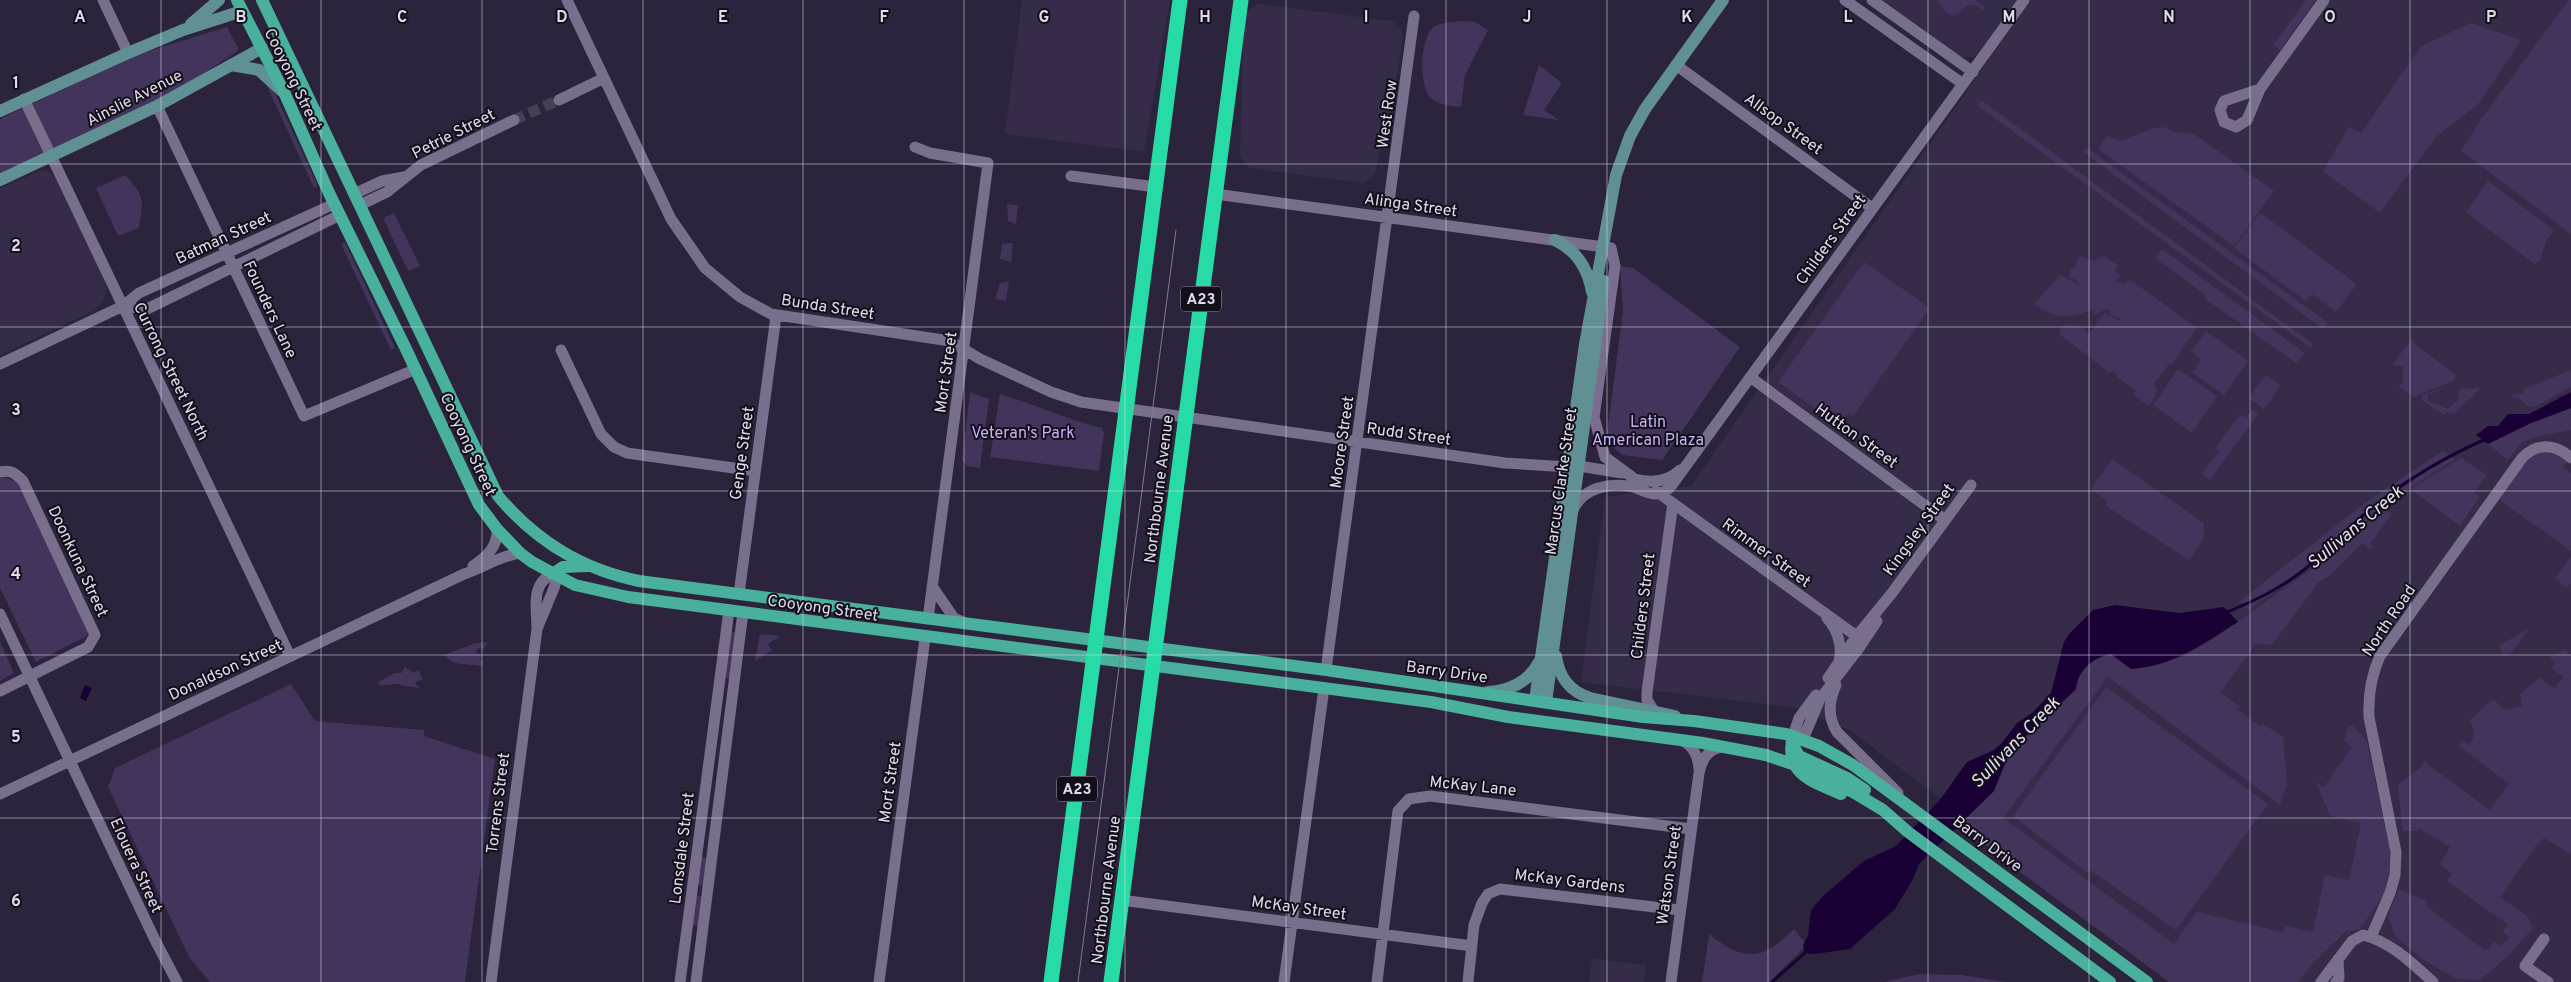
<svg xmlns="http://www.w3.org/2000/svg" width="2571" height="982" font-family="Overpass,sans-serif">
<rect width="100%" height="100%" fill="#2c233c"/>
<path fill="#362c4a" d="M1022,0h148l-26,152 -139,-18z
M1881,0h690v982h-387l-333,-251 -55,-23 -215,-26 24,-185 86,-11 298,-427 -8,-7 -9,5h-11z
M1259,4l133,17 9,9 2,6 -4,29 -24,109 -11,9 -115,-15 -9,-11 3,-114 3,-26 5,-10z
M42,170l9,3 5,5 49,101 1,14 -4,10 -9,8 -93,44v-167z
M1592,958l54,7 -2,17h-55z"/>
<path fill="#43345b" d="M1937,0h38l10,7 -2,3 -8,-5h-7c-4,2 -5,5 -9,8 -10,8 -17,-6 -22,-13z
M2306,0h10l-36,50 -7,-5z
M2569,0h2v234l-110,-83 20,-32z
M1462,21l13,1 13,8 -23,45 -4,32c-10,-1 -25,-2 -32,-11 -10,-13 -9,-61 6,-70 7,-4 19,-4 27,-5z
M2471,23l50,17 -42,63 -43,34 -56,76 -57,-42 26,-44 12,6 60,-87z
M227,27l12,23 -59,39 -180,85v-55l135,-64z
M1539,65l23,18 -18,27 15,10 -36,-5z
M266,84l6,3 46,99 -4,2z
M1981,100l332,244 -2,4 -333,-242z
M2164,127l10,5 20,2 80,57 -40,55 -136,-97 9,-13 14,5 30,-12z
M2087,148l241,175 -5,6 -240,-177z
M125,175c21,22 18,25 14,53l-21,8 -22,-48z
M2488,181l66,49 -8,11 -6,20 -5,3 -69,-52z
M1007,204l11,1 -2,19 -8,-3z
M394,213l26,53 -12,5 -25,-53z
M2260,213l97,71 -21,28 -24,-18 -6,7 -72,-53z
M345,242l50,106 -4,2 -50,-106z
M1013,243l-2,19 -11,-3 2,-15z
M2162,249l143,104 -9,10 -92,-65 2,-3 -50,-36z
M2078,256l16,5 10,-5 14,10 -3,5 6,4 -5,7 9,2 4,-5 68,49 -25,36h-3l-15,20 4,7 -9,15 -15,-11 2,-5 -19,-13 1,-2 -5,-4 -3,2 -51,-39 2,-7 7,-3 14,3 7,7 16,-21 16,9 -2,-4 -8,-3 -3,-7 -13,7 -3,-5c-25,9 -35,9 -58,-6l26,-29 19,10 -1,-4 -9,-4 2,-8 4,-1z
M1864,262l66,46 -77,108 -4,-3 -10,13 -61,-44z
M1620,266l13,2 107,79 -78,113 -40,-5 -16,-14 17,-129z
M1009,281l-3,20 -11,-2 5,-16z
M2206,331l42,30 -24,34 -31,-22 8,-13 -10,-9z
M2412,339l2,2 -1,2 42,31v6l-42,17 -15,-11 5,-2v-18l-11,-1z
M2178,369l39,27 -25,37 -39,-28z
M2571,370v17l-34,19 -9,1 -8,-8 -10,-3 13,-3 1,-4z
M2266,375l15,10 -17,24 -15,-11z
M2449,386l-21,9v6l19,8 11,-9 2,-11 21,-1 -27,26 -7,-2 -3,3 -22,-15v-5z
M970,392l19,7 -9,69 -13,-2 -5,-6z
M1000,394c35,11 67,25 102,34l2,5 -5,38 -109,-14z
M2571,408v22l-28,5 -21,7 -14,18 -20,-16 43,-21z
M2252,409l6,5 -48,66 -8,-6 17,-23 -4,-2 25,-35 6,4z
M2534,449l36,9 -7,9 8,6v78l-77,-55z
M2443,451l12,8 -47,30 -68,52 -22,20 -70,49 -8,-9 126,-99z
M2461,458l26,17 -13,17 5,5 -19,29 -50,-37z
M2112,459l92,64v15l-15,22 -83,-54v-6l-15,-11z
M3,477l12,4 6,6 68,141 -2,8 -51,26 -36,-74v-110z
M2385,510l7,4 -22,30 4,3 -4,3 -8,-7 -33,33 -10,6 -47,63 -16,-1 -35,48 19,15 -2,3 22,16 3,-2 20,13 4,46 -7,22 -172,-128 -105,141 171,126 22,-32 87,20 3,-6 27,6 12,-57 24,5 12,-57 -31,-7 -14,-34 8,5 28,-40 -8,-6 4,-14 4,-2 15,16 23,110 -1,21 -5,22 -24,35 -15,3 -34,33 -13,17h-129l-172,-127 -37,-32 34,-32 16,-40 66,-61c2,-20 16,-32 35,-36l20,15 53,-13 54,-34 83,-60 22,-21z
M2571,556v27l-4,5 -12,-10z
M2529,628l-18,26 -8,3 -4,-11z
M730,632l8,1 -7,46 -8,-1z
M760,634l20,2 -12,8 4,6 -17,11z
M0,642l14,31 -14,8z
M488,642l-4,7 -5,-1 -4,4 7,3 -2,4 3,3 -2,4 -27,-3 -9,-7h-4l35,-13z
M2565,650l6,5v197l-1,2 -26,-16 -7,6 -37,53 28,20 5,11 -25,28 -28,24 -23,-1 -32,-18 -30,-25 -7,-20 11,-27 27,12 2,2 -2,3 60,45 8,-9 6,4 9,-8 -6,-6 4,-8 -60,-43 5,-7 -12,-10 10,-17 -31,-19 -2,3h-14l-5,-46 23,-18 5,-7 2,5 62,45 19,-26 -50,-38 3,-6 7,5c7,-8 5,-17 1,-25l23,-21 12,11 17,-4 -2,-12 19,-16 15,10 9,-11 -12,-9 4,-5 -5,-6z
M405,667l9,6 4,-3 5,10 -6,1 -2,3 6,4 -18,-2 -5,-2 -19,1 -1,-3 17,-9h6z
M291,684l24,37 109,9v6l71,23 -30,223h-255l-21,-25 -81,-170 7,-19z
M2106,687l162,117 -92,126 -86,-60 -2,3 -75,-57z
M700,857l9,1 -4,28 -9,-1z
M695,895l7,1 -4,30 -8,-1z
M1794,929l13,16 -38,37h-67l7,-48c35,28 53,27 85,-5z
M1919,974l42,1 45,7h-122z"/>
<path fill="#1a0135" d="M2571,392v16l-40,15 -43,21 -12,-9 12,-9h10l10,-12h21z
M2115,605l64,8 45,-6 14,15c-35,22 -64,44 -107,47l-20,-15c-19,4 -33,16 -35,35l-66,62 -16,40 -75,73 -6,15 -18,30 -45,40 -36,5 -9,-1 -2,-8 5,-9 3,-26 12,-14 41,-35 32,-15 43,-45 28,-39 27,-12 8,-7 15,-20 15,-10 19,-20 13,-51 5,-8 24,-24z
M85,685l7,3 -6,13 -6,-3z"/>
<g fill="none" stroke-linecap="round" stroke-linejoin="round">
<path stroke="#1a0135" stroke-width="3" d="M2225,613c29,-12 55,-24 80,-44 25,-21 47,-46 73,-66 32,-25 71,-48 108,-64
M1772,982l35,-31"/>
<path stroke="#473f56" stroke-width="11" stroke-dasharray="11 5.5" stroke-linecap="butt" d="M514,120l45,-20"/>
<path stroke="#796f8c" stroke-width="11" d="M103,0l25,53
M567,0l104,219 34,49 35,29 31,17 179,27 30,18 71,33 30,10 424,61 64,4
M1845,0l118,84
M1872,0l101,72
M1676,65l196,143
M2260,89l-36,12 -4,9 4,12 12,5 11,-7 13,-31 64,-89
M24,99l266,557
M559,100l45,-22
M157,106l147,310 112,-47
M915,147l15,6 58,10 -60,456
M1071,176l85,11
M354,194l28,-13 22,-4
M1215,194l396,54 4,18 -21,151 11,40 27,20
M360,205l27,-13 34,-27 93,-45
M123,306l24,3 193,-94
M561,350l40,84 13,13 13,6 128,18
M0,364l123,-58 16,-13 195,-89
M1750,377l195,143
M1579,466l43,7
M0,472c11,-3 16,2 23,9l72,154 -7,12 -88,44
M1635,479c16,4 33,3 45,-9
M1656,491l199,144 3,8 -2,9 -36,47 -17,40
M1573,510c10,-23 38,-28 60,-23 7,2 15,7 22,7 7,0 13,-4 17,-9l352,-485
M473,566c14,-10 25,-19 24,-37
M932,586l22,32 9,4
M739,594l37,-278
M0,614l155,326 22,42
M1827,618c10,11 16,28 12,43
M1857,651l20,-30
M1326,670l88,-654
M1828,678l28,-41 36,-44 79,-108
M1836,685c-7,16 -9,31 1,47l61,61
M1654,711l-7,-11v-8l26,-189
M1793,736l6,-18 17,-23
M1681,740c13,6 17,16 18,29
M0,794l464,-220c20,-7 36,-18 56,-21
M1121,900l351,46
M2371,937l19,-44 5,-18 1,-23 -27,-135c-1,-22 2,-41 11,-61l142,-198c15,-16 34,-14 49,0
M2544,939l-19,27 23,16
M491,982l46,-353c0,-20 -7,-46 16,-55l3,7 -2,7 -17,41
M680,982l49,-372
M696,982l47,-370
M879,982l46,-344
M1284,982l40,-294
M1377,982l21,-171 11,-12 21,-3 261,33
M1468,982l6,-57 8,-22 6,-9 12,-5 180,21
M1671,982l28,-209c3,-14 9,-25 25,-26
M2321,982l31,-41 11,-6c28,7 49,28 70,47
M2336,982l3,-4 -1,-19"/>
<path stroke="#608f94" stroke-width="12" d="M191,24l28,-24
M231,65l28,5 23,21
M0,111l128,-58 55,-23 59,-19
M0,180l157,-74 105,-58
M1555,240c21,10 33,29 37,52
M1556,656c3,21 13,35 34,42l85,18
M1488,692c21,-1 41,-10 51,-30
M1535,700l50,-356 31,-169 14,-39 15,-27 78,-109
M1546,702l58,-421"/>
<path stroke="#48b09c" stroke-width="12" d="M237,0l47,92 45,101 77,156 73,156 18,24 23,24 12,9 43,23 53,12 803,105 77,15 195,26 63,12 38,13 49,24 30,18 25,22 202,150
M262,0l236,496c38,45 83,73 141,85l687,89 317,47 51,4 92,13 33,12 34,19 294,217
M553,574l10,-7 25,-1
M1793,736c-10,38 21,46 48,58
M1793,745l6,11 48,22 18,12"/>
<path stroke="#27dba7" stroke-width="15" d="M1051,982l129,-982
M1111,982l130,-982"/>
<path stroke="#817a8e" stroke-width="1" d="M1078,982l98,-752"/>
</g>
<path fill="none" stroke="#e0dbeb" stroke-width="1" stroke-opacity="0.55" d="M161,0v982M321,0v982M482,0v982M643,0v982M803,0v982M964,0v982M1125,0v982M1286,0v982M1446,0v982M1607,0v982M1768,0v982M1928,0v982M2089,0v982M2250,0v982M2410,0v982M0,164h2571M0,327h2571M0,491h2571M0,655h2571M0,818h2571"/>
<g text-anchor="middle" stroke-width="4" stroke-linejoin="round" paint-order="stroke">
<g fill="#130f1a" stroke="#a29eac" stroke-width="1">
<rect x="1181" y="286.5" width="40" height="25" rx="4"/>
<rect x="1057" y="776.5" width="40" height="25" rx="4"/>
</g>
<g font-size="15" font-weight="bold" fill="#e0dbeb">
<text x="1201" y="304">A23</text>
<text x="1077" y="794">A23</text>
</g>
<g font-size="16" fill="#e0dbeb" stroke="#130f1a">
<text transform="translate(294 79) rotate(64)" y="6">Cooyong Street</text>
<text transform="translate(134 97) rotate(-27)" y="6">Ainslie Avenue</text>
<text transform="translate(1386 114) rotate(-82)" y="6">West Row</text>
<text transform="translate(1784 123) rotate(36)" y="6">Allsop Street</text>
<text transform="translate(453 133) rotate(-27)" y="6">Petrie Street</text>
<text transform="translate(1411 204) rotate(8)" y="6">Alinga Street</text>
<text transform="translate(223 237) rotate(-25)" y="6">Batman Street</text>
<text transform="translate(1830 239) rotate(-54)" y="6">Childers Street</text>
<text transform="translate(828 306) rotate(9)" y="6">Bunda Street</text>
<text transform="translate(271 309) rotate(65)" y="6">Founders Lane</text>
<text transform="translate(172 371) rotate(64)" y="6">Currong Street North</text>
<text transform="translate(945 372) rotate(-82)" y="6">Mort Street</text>
<text transform="translate(1409 433) rotate(8)" y="6">Rudd Street</text>
<text transform="translate(1857 435) rotate(36)" y="6">Hutton Street</text>
<text transform="translate(1341 442) rotate(-82)" y="6">Moore Street</text>
<text transform="translate(469 444) rotate(65)" y="6">Cooyong Street</text>
<text transform="translate(741 453) rotate(-82)" y="6">Genge Street</text>
<text transform="translate(1560 481) rotate(-82)" y="6">Marcus Clarke Street</text>
<text transform="translate(1158 489) rotate(-83)" y="6">Northbourne Avenue</text>
<text transform="translate(1918 529) rotate(-54)" y="6">Kingsley Street</text>
<text transform="translate(1767 552) rotate(36)" y="6">Rimmer Street</text>
<text transform="translate(79 561) rotate(65)" y="6">Doonkuna Street</text>
<text transform="translate(1642 606) rotate(-83)" y="6">Childers Street</text>
<text transform="translate(823 607) rotate(8)" y="6">Cooyong Street</text>
<text transform="translate(2388 620) rotate(-56)" y="6">North Road</text>
<text transform="translate(225 669) rotate(-25)" y="6">Donaldson Street</text>
<text transform="translate(1447 671) rotate(8)" y="6">Barry Drive</text>
<text transform="translate(889 782) rotate(-82)" y="6">Mort Street</text>
<text transform="translate(1473 785) rotate(6)" y="6">McKay Lane</text>
<text transform="translate(497 803) rotate(-83)" y="6">Torrens Street</text>
<text transform="translate(1988 843) rotate(37)" y="6">Barry Drive</text>
<text transform="translate(681 848) rotate(-83)" y="6">Lonsdale Street</text>
<text transform="translate(137 865) rotate(65)" y="6">Elouera Street</text>
<text transform="translate(1668 875) rotate(-82)" y="6">Watson Street</text>
<text transform="translate(1570 880) rotate(7)" y="6">McKay Gardens</text>
<text transform="translate(1105 890) rotate(-83)" y="6">Northbourne Avenue</text>
<text transform="translate(1299 907) rotate(8)" y="6">McKay Street</text>
</g>
<g font-size="16" fill="#c9b0f7" stroke="#130f1a">
<text x="1648" y="427">Latin<tspan x="1648" dy="18">American Plaza</tspan></text>
<text x="1023" y="438">Veteran's Park</text>
</g>
<g font-size="18" font-style="italic" fill="#e6e1f3" stroke="#130f1a">
<text transform="translate(2355 527) rotate(-40)" y="6">Sullivans Creek</text>
<text transform="translate(2015 742) rotate(-46)" y="6">Sullivans Creek</text>
</g>
</g>
<g font-size="16" text-anchor="middle" font-weight="bold" fill="#e0dbeb" stroke="#130f1a" stroke-width="4" stroke-linejoin="round" paint-order="stroke">
<text x="80" y="22">A</text>
<text x="241" y="22">B</text>
<text x="402" y="22">C</text>
<text x="562" y="22">D</text>
<text x="723" y="22">E</text>
<text x="884" y="22">F</text>
<text x="1044" y="22">G</text>
<text x="1205" y="22">H</text>
<text x="1366" y="22">I</text>
<text x="1527" y="22">J</text>
<text x="1687" y="22">K</text>
<text x="1848" y="22">L</text>
<text x="2009" y="22">M</text>
<text x="2169" y="22">N</text>
<text x="2330" y="22">O</text>
<text x="2491" y="22">P</text>
<text x="16" y="88">1</text>
<text x="16" y="251">2</text>
<text x="16" y="415">3</text>
<text x="16" y="579">4</text>
<text x="16" y="742">5</text>
<text x="16" y="906">6</text>
</g>
</svg>
